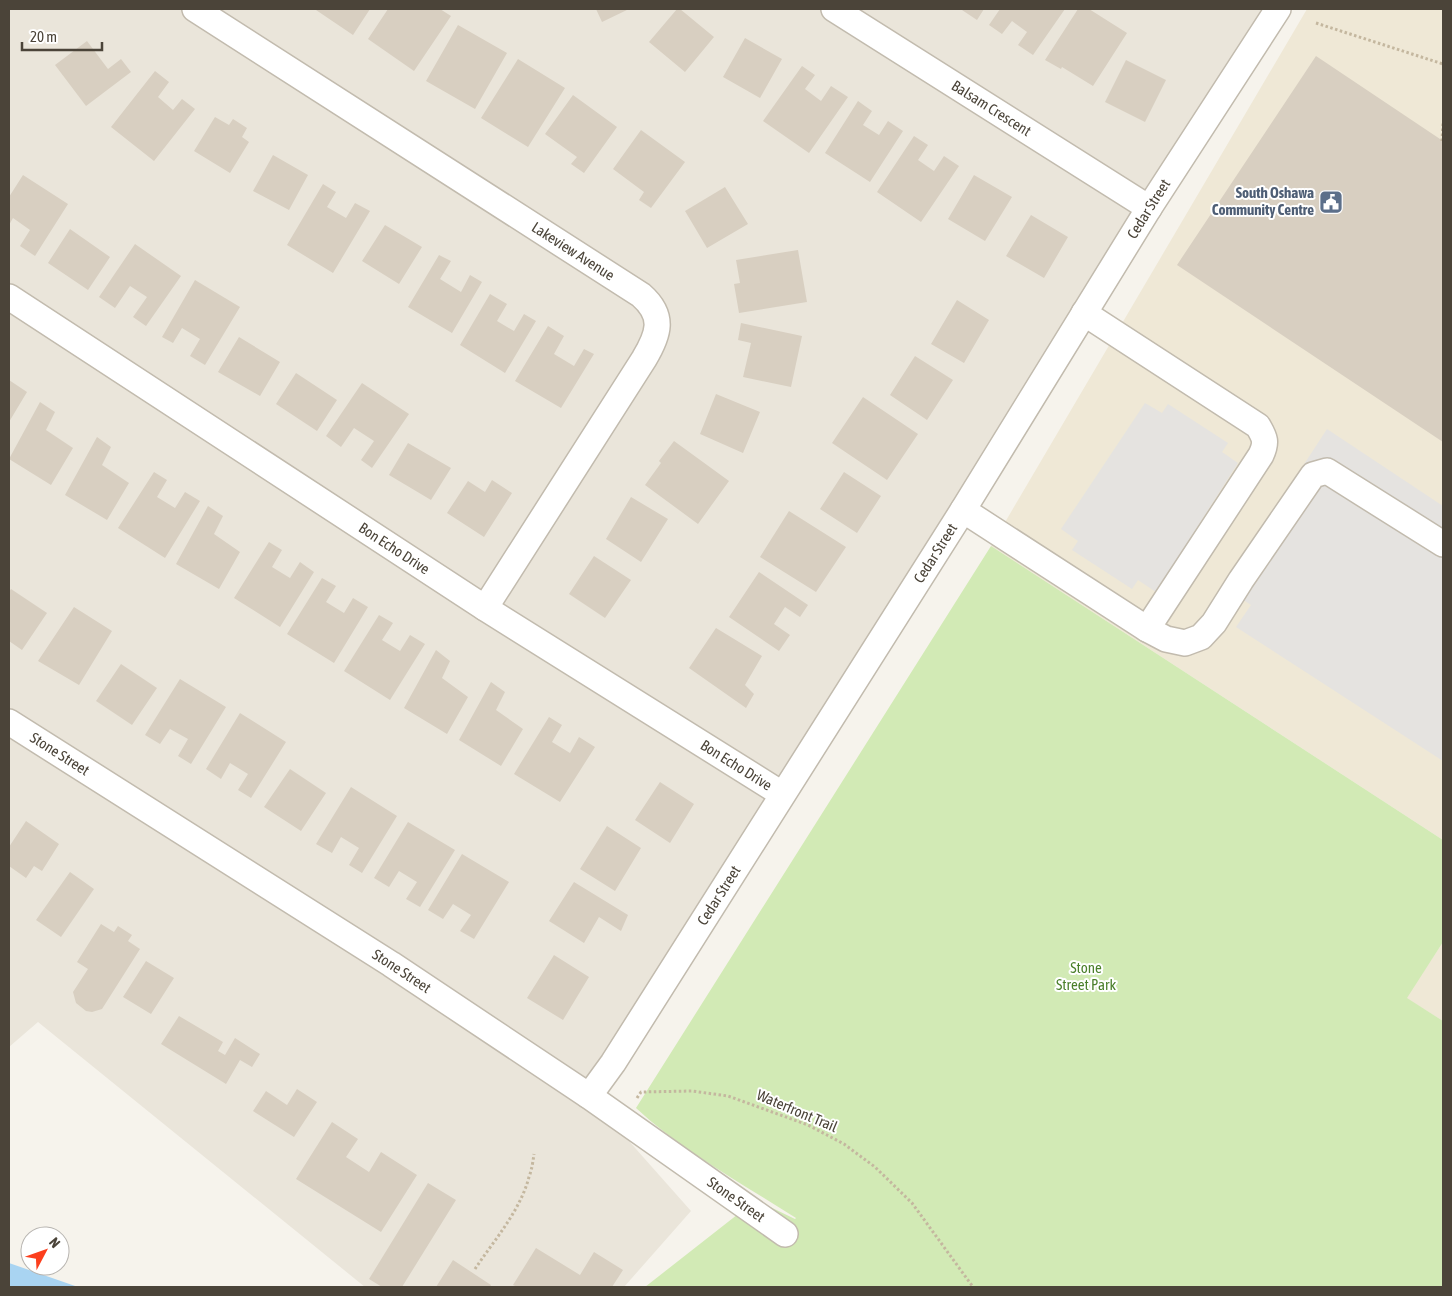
<svg xmlns="http://www.w3.org/2000/svg" width="1452" height="1296" font-family="'Asap Condensed',sans-serif">
<rect width="100%" height="100%" fill="#f6f3ec"/>
<path fill="#eae5da" d="M9,9h1269l-689,1087 102,115 -67,76h-259l-327,-265 -29,25z"/>
<path fill="#efe8d6" d="M1307,9h136v831l-452,-294z
M1443,942v79l-37,-23z"/>
<path fill="#d2eab5" d="M991,546l452,294v102l-36,56 36,23v266h-798l111,-87 39,19 1,-1c-53,-34 -114,-67 -160,-110z"/>
<path fill="#e5e3e0" d="M1145,403l17,10 6,-9 60,39 -6,9 16,11 -82,129 -18,-12 -6,9 -60,-39 6,-9 -17,-12z
M1327,429l116,77v255l-207,-134 15,-22 -27,-18z"/>
<path fill="#a9d4f2" d="M9,1263l69,24h-69z"/>
<path fill="#d8cfc1" d="M317,9h53l-17,26 -37,-25z
M388,9h52l11,7 -37,55 -46,-32z
M596,9h33l-27,13z
M677,9h3l34,28 -29,35 -36,-30z
M963,9h21l-7,11 -15,-10z
M1000,9h65l-32,46 -15,-10 9,-13 -15,-11 -10,13 -13,-9z
M1078,9h11l38,24 -34,53 -31,-19 -1,2 -16,-9z
M458,25l49,28 -32,56 -49,-28z
M745,38l37,21 -22,39 -37,-21z
M87,41l21,28 13,-10 10,13 -45,34 -31,-41z
M1316,56l127,85v301l-266,-177z
M518,59l47,29 -37,59 -47,-29z
M1126,60l40,20 -21,42 -40,-20z
M802,66l13,9 -10,14 16,12 10,-15 17,11 -39,56 -46,-32z
M155,71l14,11 -11,15 15,13 9,-11 13,10 -41,52 -43,-34z
M573,95l44,32 -33,46 -13,-9 6,-7 -32,-23z
M858,101l14,10 -9,14 16,10 9,-14 15,10 -33,51 -45,-29z
M215,117l14,8 4,-6 14,9 -5,9 7,5 -19,31 -36,-22z
M641,130l44,32 -34,46 -12,-8 5,-8 -31,-23z
M914,136l14,9 -10,15 16,11 10,-15 15,10 -38,56 -44,-30z
M273,155l35,20 -19,35 -36,-19z
M23,175l45,29 -33,52 -15,-10 10,-16 -17,-12 -4,7v-28z
M974,175l38,22 -27,44 -37,-22z
M323,184l13,8 -9,15 19,11 9,-15 15,8 -37,62 -46,-28z
M725,187l23,37 -41,24 -22,-37z
M1031,215l37,22 -24,41 -38,-22z
M385,225l37,22 -23,37 -37,-23z
M70,229l40,28 -22,33 -40,-27z
M135,244l46,32 -35,50 -13,-9 14,-20 -17,-11 -15,22 -16,-11z
M798,250l9,52 -68,11 -5,-29 6,-1 -4,-23z
M439,255l12,6 -11,18 21,13 9,-17 12,7 -30,51 -44,-26z
M195,280l45,27 -35,58 -15,-9 10,-17 -18,-11 -9,15 -11,-6z
M490,294l17,10 -10,17 17,10 10,-17 12,7 -31,52 -45,-28z
M957,300l32,20 -25,43 -33,-19z
M741,323l61,13 -11,51 -48,-10 8,-34 -13,-3z
M548,326l16,10 -10,18 20,12 10,-17 10,5 -33,54 -46,-27z
M239,337l41,25 -20,34 -42,-24z
M915,356l38,24 -26,40 -37,-25z
M296,373l41,27 -20,31 -41,-27z
M9,380l18,12 -18,30z
M362,383l47,31 -37,54 -11,-8 13,-19 -20,-13 -13,19 -15,-11z
M716,394l44,18 -17,41 -43,-19z
M863,397l55,37 -31,46 -55,-37z
M40,402l15,10 -9,18 27,18 -22,37 -42,-26z
M97,437l14,10 -9,18 27,18 -22,37 -42,-25z
M674,441l55,40 -31,43 -53,-39 16,-22 -2,-2z
M408,443l43,25 -20,32 -42,-25z
M154,472l13,8 -10,17 18,11 10,-16 15,9 -35,57 -47,-30z
M844,472l37,24 -24,37 -37,-24z
M492,480l20,13 -28,44 -37,-24 21,-32 17,11z
M631,497l37,22 -27,43 -35,-23z
M208,506l15,10 -9,18 26,18 -21,37 -43,-25z
M789,511l57,36 -30,45 -56,-35z
M269,542l13,8 -10,17 18,11 10,-16 14,10 -34,55 -46,-29z
M594,556l37,24 -26,38 -36,-24z
M759,572l49,33 -8,12 -15,-10 -11,17 16,11 -11,16 -50,-34z
M322,578l14,8 -10,16 18,11 9,-15 15,9 -34,56 -47,-29z
M11,589l36,24 -25,37 -13,-9v-49z
M74,607l38,24 -33,54 -41,-24z
M379,615l14,8 -11,17 18,11 10,-16 15,9 -35,56 -46,-29z
M716,628l46,28 -17,29 9,9 -8,14 -57,-40z
M436,650l14,11 -8,17 26,19 -21,37 -43,-26z
M121,664l36,24 -25,37 -36,-24z
M180,679l46,28 -35,57 -13,-8 10,-17 -18,-10 -10,15 -15,-9z
M491,682l14,10 -9,18 27,19 -22,37 -42,-26z
M240,713l46,29 -35,56 -13,-8 10,-16 -18,-11 -9,16 -15,-10z
M549,717l13,8 -10,17 18,11 9,-16 16,10 -35,55 -46,-28z
M290,769l36,24 -25,38 -37,-24z
M660,782l34,22 -24,39 -35,-23z
M351,787l46,29 -35,57 -13,-8 10,-17 -18,-11 -9,16 -16,-9z
M26,821l33,23 -17,27 -8,-5 -8,12 -17,-12v-19z
M408,822l47,28 -35,57 -14,-8 11,-17 -18,-11 -10,16 -15,-9z
M607,826l34,22 -26,43 -35,-22z
M462,854l47,28 -35,57 -14,-8 11,-16 -18,-11 -10,15 -15,-9z
M70,872l24,17 -33,48 -25,-17z
M574,882l54,33 -7,16 -22,-14 -15,26 -35,-22z
M101,924l13,8 4,-6 14,9 -4,6 12,8 -38,60 -10,3 -6,-1 -10,-8 -3,-11 15,-23 -11,-7z
M554,955l35,22 -26,43 -36,-22z
M146,961l28,17 -23,36 -28,-17z
M179,1016l44,26 -5,9 7,4 10,-17 25,16 -8,13 -12,-7 -14,24 -65,-40z
M297,1089l20,13 -23,35 -41,-26 13,-20 21,14z
M332,1122l26,17 -12,18 23,15 12,-20 36,23 -36,57 -85,-53z
M428,1183l28,17 -54,87h-20l-13,-8z
M536,1248l44,27 14,-23 29,18 -11,17h-95l-4,-2z
M453,1260l38,25 -1,2h-54z"/>
<g fill="none" stroke-linecap="round" stroke-linejoin="round">
<g stroke="#c2bbae" stroke-width="28">
<g id="minor">
<path id="s1" d="M195,9l446,286c24,21 18,39 3,64l-159,249"/>
<path id="s2" d="M834,9l315,199"/>
<path id="s3" d="M9,297l476,311 297,186"/>
<path d="M1084,313l174,113c7,12 9,16 3,29l-114,174"/>
<path d="M963,510l184,119 19,10 19,4 16,-6 13,-14 27,-43 72,-105 14,-4 116,73"/>
<path id="s4" d="M9,722l382,242 198,132 196,138"/>
<path id="s5" d="M589,1096l24,-33 350,-553 186,-302 129,-199"/>
</g>
</g>
<path stroke="#c4b79f" stroke-width="3" stroke-dasharray="2.5 2.5" stroke-linecap="butt" d="M1316,23l127,41
M1442,141l1,-18
M637,1098l4,-6 51,-1 36,5 80,29 36,19 31,23 37,36 61,84
M475,1269c20,-30 45,-58 54,-92 3,-8 4,-16 5,-23"/>
<use href="#minor" stroke="#fff" stroke-width="25"/>
</g>
<defs>
<g id="civic-square" transform="scale(1.25)"><rect x="-9" y="-9" width="18" height="18" rx="4" fill="#5c6f8a" stroke="#fff"/><path d="M-.6-6.5H3V-4.5H.6V-3L4-1V1h2V6H-6V1h2V-1L-.6-3ZM-1.2 2.5V6h2.4V2.5Z" fill="#fff"/></g>
</defs>
<g fill-rule="evenodd">
<use href="#civic-square" x="1331" y="202"/>
</g>
<g text-anchor="middle" stroke-width="4" stroke-linejoin="round" paint-order="stroke">
<g font-size="15" fill="#4b4439" stroke="#fff">
<text dy="5" stroke="none"><textPath href="#s2" startOffset="186">Balsam Crescent</textPath></text>
<text dy="5" stroke="none"><textPath href="#s5" startOffset="1049">Cedar Street</textPath></text>
<text dy="5" stroke="none"><textPath href="#s1" startOffset="449">Lakeview Avenue</textPath></text>
<text dy="5" stroke="none"><textPath href="#s3" startOffset="460">Bon Echo Drive</textPath></text>
<text dy="5" stroke="none"><textPath href="#s5" startOffset="644">Cedar Street</textPath></text>
<text dy="5" stroke="none"><textPath href="#s4" startOffset="60">Stone Street</textPath></text>
<text dy="5" stroke="none"><textPath href="#s3" startOffset="865">Bon Echo Drive</textPath></text>
<text dy="5" stroke="none"><textPath href="#s5" startOffset="239">Cedar Street</textPath></text>
<text dy="5" stroke="none"><textPath href="#s4" startOffset="465">Stone Street</textPath></text>
<text transform="translate(797 1111) rotate(23)" y="5">Waterfront Trail</text>
<text dy="5" stroke="none"><textPath href="#s4" startOffset="870">Stone Street</textPath></text>
</g>
<g font-size="15" font-weight="bold" fill="#4e5e75" stroke="#fff" text-anchor="end">
<text x="1314" y="198">South Oshawa<tspan x="1314" dy="17">Community Centre</tspan></text>
</g>
<g font-size="15" fill="#4a7f2a" stroke="#fff">
<text x="1086" y="973">Stone<tspan x="1086" dy="17">Street Park</tspan></text>
</g>
</g>
<rect width="1452" height="1296" fill="none" stroke="#4b4439" stroke-width="20"/>
<g transform="translate(45 1251) rotate(49)"><circle r="24" fill="#ffffff" stroke="#b7b4b0"/>
<path d="M0-4L9 19L0 12L-9 19Z" fill="#fc3f1d"/>
<text y="-8" font-size="14" font-weight="bold" text-anchor="middle" fill="#4b4439">N</text>
</g>
<path d="M22 42v8h80v-8" fill="none" stroke="#4b4439" stroke-width="2.5"/>
<text x="30" y="42" font-size="15" fill="#4b4439" stroke="#ffffff" stroke-width="4" paint-order="stroke">20 m</text>
</svg>
